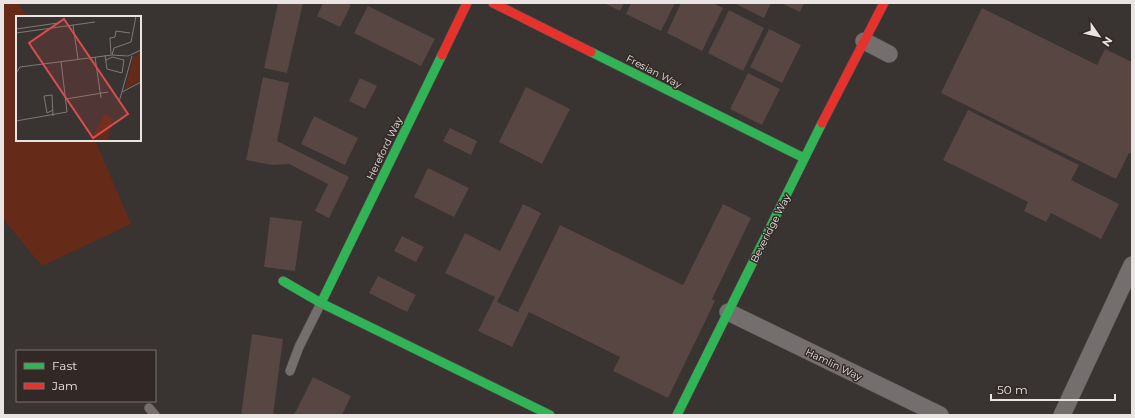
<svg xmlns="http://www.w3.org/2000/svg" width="1135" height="418" font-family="Montserrat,sans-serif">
<rect width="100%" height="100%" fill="#393332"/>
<path fill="#652a18" d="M3,3h15l9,14h-10v123h78l36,84 -89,42 -39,-47z"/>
<path fill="#574641" d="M278,3h25l-16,70 -23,-5z
M323,3h23l5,2 -11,22 -23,-11z
M604,3h20l-4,8z
M631,3h44l-14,28 -35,-17z
M681,3h32l10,5 -21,43 -35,-18z
M734,3h37l-7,15z
M781,3h23l-4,9z
M368,6l67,33 -14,27 -67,-33z
M982,8l115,57 8,-16 27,13v92l-3,-1 -13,26 -175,-86z
M729,10l35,18 -21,43 -35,-18z
M769,29l32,16 -19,38 -32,-16z
M748,73l32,16 -18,36 -32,-16z
M263,77l26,6 -12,58 72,36 -20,41 -14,-7 13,-27 -39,-20 -17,1 -26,-5z
M360,78l17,8 -12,23 -16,-8z
M526,87l44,22 -28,55 -43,-22z
M968,110l111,55 -8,15 48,24 -18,35 -50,-26 -5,9 -22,-11 4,-9 -85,-42z
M314,116l44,22 -13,27 -44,-21z
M450,128l27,13 -6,14 -28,-14z
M428,168l41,20 -15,29 -40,-20z
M523,204l18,9 -44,89 21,10 42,-87 123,60 40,-81 28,14 -39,81 3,2 -47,97 -55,-27 7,-14 -91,-45 -17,35 -34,-16 17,-34 -50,-24 20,-40 35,18z
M270,217l32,4 -7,50 -31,-4z
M402,236l22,11 -8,15 -22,-11z
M378,276l38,19 -9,17 -38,-19z
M252,334l31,5 -10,76h-32z
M313,377l38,19 -9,19h-48z"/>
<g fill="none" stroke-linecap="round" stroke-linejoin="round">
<g stroke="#55504e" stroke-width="10">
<path id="lane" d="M290,371l9,-24 22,-44
M149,408l6,7"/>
</g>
<g stroke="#55504e" stroke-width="18">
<path id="street" d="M864,41l25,13
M728,312l212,103
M1062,415l70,-150"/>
</g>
<g stroke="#55504e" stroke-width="10">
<path id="fast" d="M591,52l213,106
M283,281l38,22 229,112
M321,303l121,-248
M677,415l145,-292"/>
</g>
<g stroke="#55504e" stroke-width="10">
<path id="jam" d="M493,3l98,49
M442,55l25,-52
M822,123l62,-120"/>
</g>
<use href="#lane" stroke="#746f6e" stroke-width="9"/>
<use href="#street" stroke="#746f6e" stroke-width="17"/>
<use href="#fast" stroke="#30b455" stroke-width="9"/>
<use href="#jam" stroke="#e5322d" stroke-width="9"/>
</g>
<g text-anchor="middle" stroke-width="3" stroke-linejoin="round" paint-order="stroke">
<g font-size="10" fill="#e9e3e1" stroke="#322825">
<text transform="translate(654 71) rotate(27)" y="4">Fresian Way</text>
<text transform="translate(384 148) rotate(-64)" y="4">Hereford Way</text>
<text transform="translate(770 228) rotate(-63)" y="4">Beveridge Way</text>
<text transform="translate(834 364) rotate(26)" y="4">Hamlin Way</text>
</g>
</g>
<g transform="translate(16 16)">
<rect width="125" height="125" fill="#393332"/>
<path d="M125,36v28l-16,9 8,-31zM89,98l8,5 -6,22h-17z" fill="#652a18"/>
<path fill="none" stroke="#7f7978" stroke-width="1" d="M57,9l5,34M0,13l42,-6M0,17l79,-11M95,38l-1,-16 5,-1 1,-6 14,2M89,39l2,14 15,4 2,-13 -12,-3 -6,3M96,39l2,-7 17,-6 5,-26M79,41l6,41M0,57l4,-6 92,-12 16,1 13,-6M106,76l19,-10M50,83l42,-7M103,86l13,-46M37,94l-6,3 -3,-17 8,-1 1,21M0,105l51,-9 -6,-51"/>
<path fill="#da4d4d" fill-opacity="0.15" stroke="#da4d4d" stroke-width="2" d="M48,3l64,95 -35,24 -64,-95z"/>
<rect width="125" height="125" fill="none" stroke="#e9e3e1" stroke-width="2"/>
</g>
<rect width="1135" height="418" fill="none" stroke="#e9e3e1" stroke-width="8"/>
<rect x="16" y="350" width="140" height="52" fill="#322825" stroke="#7b7370"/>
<rect x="24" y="363" width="20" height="6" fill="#30b455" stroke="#7b7370"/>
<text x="52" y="370" font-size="12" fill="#e9e3e1">Fast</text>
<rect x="24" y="383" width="20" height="6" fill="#e5322d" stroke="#7b7370"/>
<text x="52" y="390" font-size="12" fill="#e9e3e1">Jam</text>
<g transform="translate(1099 36) rotate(124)" stroke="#322825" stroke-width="3" paint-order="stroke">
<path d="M0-3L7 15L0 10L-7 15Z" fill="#e9e3e1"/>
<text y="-6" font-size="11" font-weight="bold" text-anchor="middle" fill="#e9e3e1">N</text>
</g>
<path d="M991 394v6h124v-6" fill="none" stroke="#e9e3e1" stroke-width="2"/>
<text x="997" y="394" font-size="12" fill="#e9e3e1" stroke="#322825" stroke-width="3" paint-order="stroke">50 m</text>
</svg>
